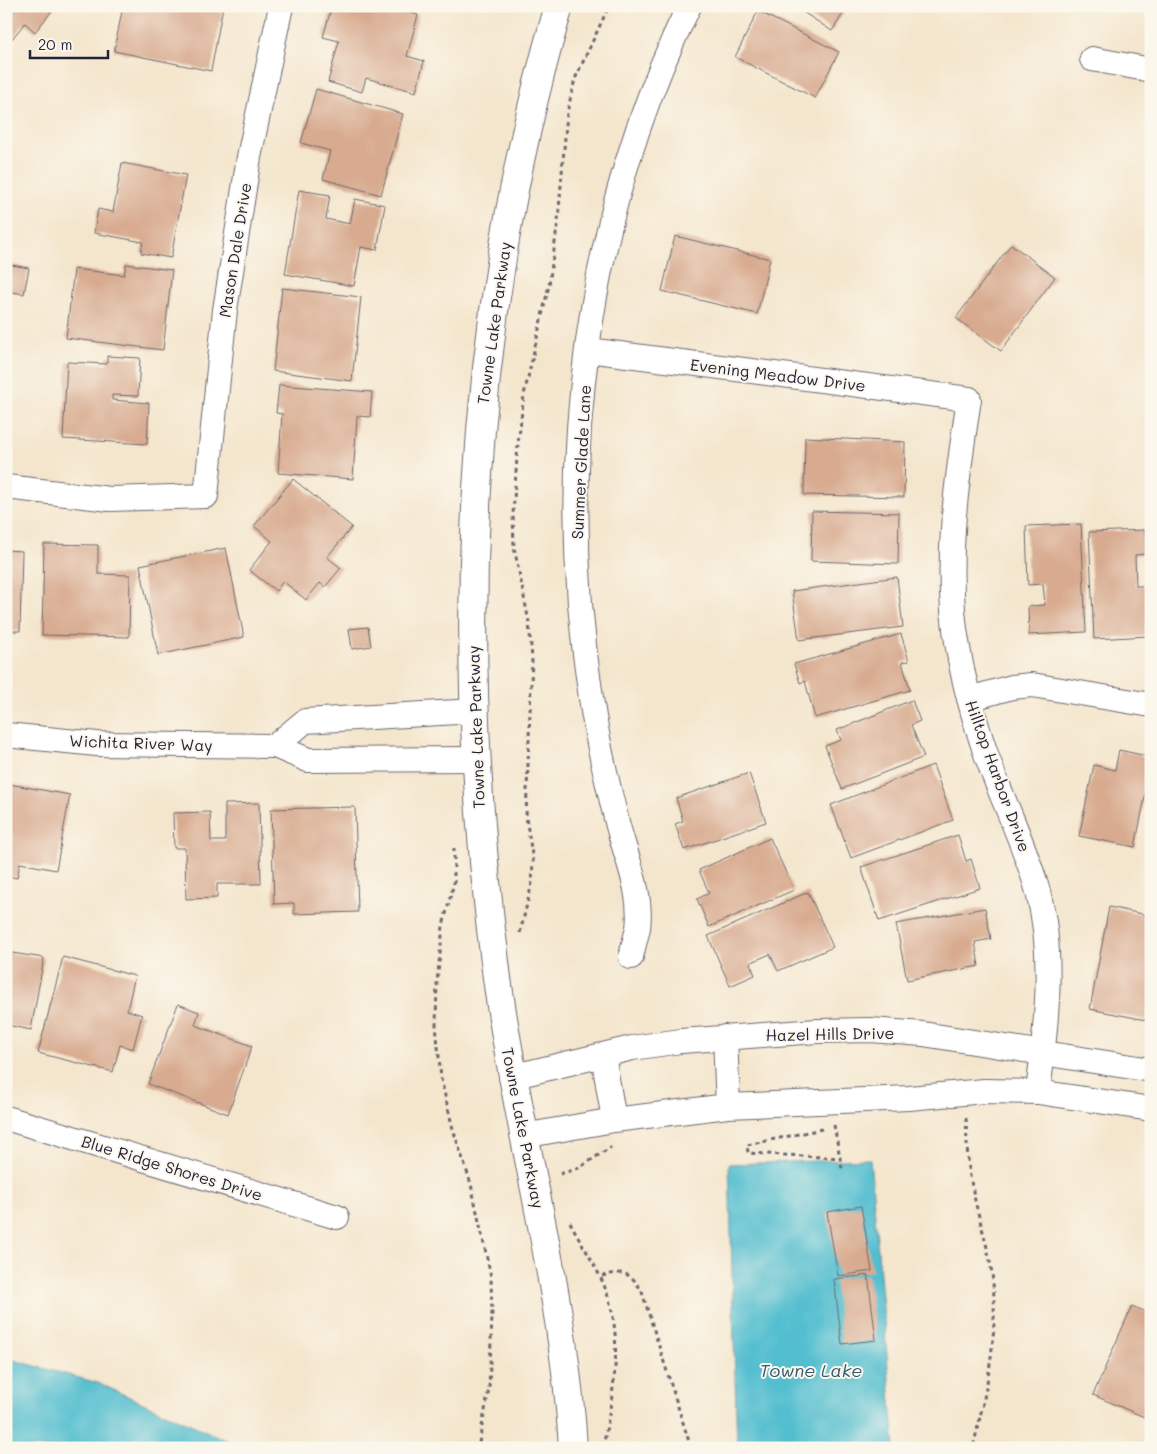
<svg xmlns="http://www.w3.org/2000/svg" width="1157" height="1454" font-family="Mali,sans-serif">
<rect width="100%" height="100%" fill="#fbf7ec"/>
<filter id="ink" filterUnits="userSpaceOnUse"><feTurbulence type="fractalNoise" baseFrequency=".02" numOctaves="2"/><feDisplacementMap in="SourceGraphic" scale="10" xChannelSelector="R" yChannelSelector="G"/><feConvolveMatrix kernelMatrix="1 2 1 2 8 2 1 2 1" color-interpolation-filters="sRGB"/></filter>
<filter id="wash" filterUnits="userSpaceOnUse"><feTurbulence type="fractalNoise" baseFrequency=".0096" numOctaves="4" result="noise"/><feDisplacementMap in="SourceGraphic" scale="20" xChannelSelector="R" yChannelSelector="G"/><feGaussianBlur stdDeviation="1.12" result="paint"/><feColorMatrix in="noise" values="0 0 0 0 0 0 0 0 0 0 0 0 0 0 0 0 0 1.4 0 .05"/><feComposite in="paint" operator="in"/></filter>
<g filter="url(#wash)">
<rect width="100%" height="100%" fill="#f4e6cd"/>
<path fill="#53becf" stroke="#3a7085" d="M870,1159l25,289h-158l-8,-284z
M6,1358l92,25 146,65h-238z"/>
<g id="blocks">
<path fill="#d8ab90" d="M6,6h50l-21,26 -10,-9 -19,23z
M123,6h100l-12,65 -97,-20z
M332,6h54l32,9 -11,41 17,5 -8,31 -50,-14 -4,14 -34,-10 11,-41 -16,-4z
M794,6h54l-16,25z
M758,11l81,41 -24,46 -80,-41z
M316,89l87,25 -22,81 -58,-16 7,-28 -29,-8z
M122,163l64,12 -15,83 -30,-5 2,-11 -49,-9 4,-24 15,3z
M299,190l31,5 -4,24 24,5 5,-25 30,6 -8,45 -16,-3 -7,39 -69,-12z
M675,236l95,23 -13,55 -95,-23z
M1011,244l44,33 -54,74 -45,-33z
M6,264l23,4 -5,26 -18,-3z
M126,264l46,6 -9,80 -97,-12 8,-69 50,6z
M282,288l79,9 -9,84 -79,-10z
M107,356l33,2 -2,38 -26,-1v5l37,3 -2,41 -84,-5 4,-77 40,2z
M279,385l93,7 -2,25 -13,-1 -4,63 -75,-6 4,-59 -6,-1z
M805,437l100,5 -1,55 -100,-2z
M293,479l59,48 -25,30 14,11 -16,19 -5,-4 -14,17 -23,-19 -7,10 -27,-21 23,-29 -18,-15z
M812,511l87,2 -1,51 -87,-3z
M1081,524l5,108 -57,3 -1,-29 17,-1 -2,-21 -15,1 -2,-59z
M1145,530l1,24 -11,1 1,31h11l2,50 -55,3 -5,-107z
M44,544l54,1v29l32,1 -1,62 -87,-2z
M226,548l18,89 -86,18 -18,-90z
M6,550l16,1 -2,80h-14z
M897,577l6,50 -104,13 -7,-49z
M368,627l3,19 -19,3 -3,-20z
M901,634l8,27 -7,1 8,28 -95,28 -10,-37 -5,2 -6,-19z
M912,700l8,21 -9,4 13,32 -82,32 -17,-43 16,-6 -4,-10z
M1119,750l32,7v10l-16,80 -56,-11 15,-71 21,5z
M933,765l20,55 -102,38 -20,-53z
M749,773l17,49 -82,28 -9,-26 8,-3 -7,-23z
M9,784l61,11 -14,75 -36,-7 -3,15 -11,-2v-77z
M259,803l2,81h-44v14l-31,1 -1,-51h-11l-1,-35 37,-1 1,29h14v-37z
M355,807l3,105 -64,2v-11l-20,1 -3,-95z
M958,835l8,26 5,-2 9,29 -101,33 -18,-54z
M770,838l24,52 -85,37 -12,-28 12,-6 -10,-23z
M808,892l25,55 -55,24 -8,-17 -20,9 5,12 -25,11 -22,-50z
M1109,907l42,9v81l-5,23 -56,-11z
M985,908l6,31 -16,3 4,24 -72,14 -11,-56z
M6,952l38,6 -13,72 -25,-5z
M63,957l72,19 -8,34 15,5 -9,34 -13,-4 -7,27 -75,-19z
M178,1004l21,8 -4,13 57,21 -24,68 -80,-30z
M861,1206l11,65 -34,5 -11,-64z
M868,1275l8,65 -34,4 -8,-65z
M1132,1306l19,8v106l-58,-25z"/>
</g>
</g>
<g filter="url(#ink)">
<use href="#blocks" fill-opacity="0" stroke="#6c676e" stroke-width="1"/>
<g fill="none" stroke-linecap="round" stroke-linejoin="round">
<g stroke="#6c676e" stroke-width="26">
<path id="minor" d="M1092,59l59,11
M588,350l381,49c-12,79 -26,170 -11,249 6,36 16,71 28,106 16,46 39,90 52,138 17,64 8,135 0,200
M6,487l104,12 96,-3 19,-186 24,-153 32,-151
M969,699l43,-12 20,-2 119,20
M6,735l91,9 178,2 33,14 168,-1
M275,746l30,-25 169,-10
M631,957c2,-10 5,-20 7,-29 5,-37 -14,-75 -22,-110 -10,-40 -19,-79 -25,-120 -36,-232 -6,-480 98,-692
M725,1037l3,69
M603,1055l11,65
M511,1077l121,-29 49,-7 136,-10 53,-1 53,4 228,36
M6,1118l331,99
M523,1136l91,-16 114,-14 181,-8 75,-7 54,1 113,17"/>
</g>
<g stroke="#6c676e" stroke-width="30">
<path id="tertiary" d="M559,6c-93,315 -105,648 -62,972 21,157 67,311 76,470"/>
</g>
<path stroke="#6c676e" stroke-width="3" stroke-dasharray="4 4" stroke-linecap="butt" d="M454,848v34l-11,44 -6,56 -1,43 5,54 12,50 18,55 20,93 1,40 -3,72 -11,59
M520,933l12,-50 1,-22 -7,-44 6,-158 -3,-37 -15,-75 -1,-33 5,-71 6,-48 25,-110 9,-64 9,-108 8,-34 34,-73
M966,1118c1,23 1,46 6,68 6,33 18,63 21,97 5,58 -7,108 -20,165
M834,1125l8,44
M822,1129l-75,16 1,8 92,5
M560,1174l19,-6 32,-21
M570,1222c12,23 28,46 37,71 17,50 5,105 -4,155
M602,1276c22,-6 29,-4 40,16l49,156"/>
<use href="#minor" stroke="#fff" stroke-width="24"/>
<use href="#tertiary" stroke="#fff" stroke-width="28"/>
</g>
</g>
<g text-anchor="middle" stroke-width="4" stroke-linejoin="round" paint-order="stroke">
<g font-size="16" fill="#22223b" stroke="#fbf7ec">
<text transform="translate(235 250) rotate(-81)" y="6">Mason Dale Drive</text>
<text transform="translate(494 323) rotate(-82)" y="6">Towne Lake Parkway</text>
<text transform="translate(778 375) rotate(7)" y="6">Evening Meadow Drive</text>
<text transform="translate(581 462) rotate(-87)" y="6">Summer Glade Lane</text>
<text transform="translate(476 727) rotate(-92)" y="6">Towne Lake Parkway</text>
<text transform="translate(141 743) rotate(2)" y="6">Wichita River Way</text>
<text transform="translate(998 776) rotate(70)" y="6">Hilltop Harbor Drive</text>
<text transform="translate(830 1034) rotate(-1)" y="6">Hazel Hills Drive</text>
<text transform="translate(523 1128) rotate(79)" y="6">Towne Lake Parkway</text>
<text transform="translate(172 1168) rotate(17)" y="6">Blue Ridge Shores Drive</text>
</g>
<g font-size="18" font-style="italic" fill="#33596f" stroke="#fbf7ec">
<text x="811" y="1377">Towne Lake</text>
</g>
</g>
<rect width="1157" height="1454" fill="none" stroke="#fbf7ec" stroke-width="25"/>
<path d="M30 50v8h78v-8" fill="none" stroke="#22223b" stroke-width="2.5"/>
<text x="38" y="50" font-size="15" fill="#22223b" stroke="#fbf7ec" stroke-width="4" paint-order="stroke">20 m</text>
</svg>
